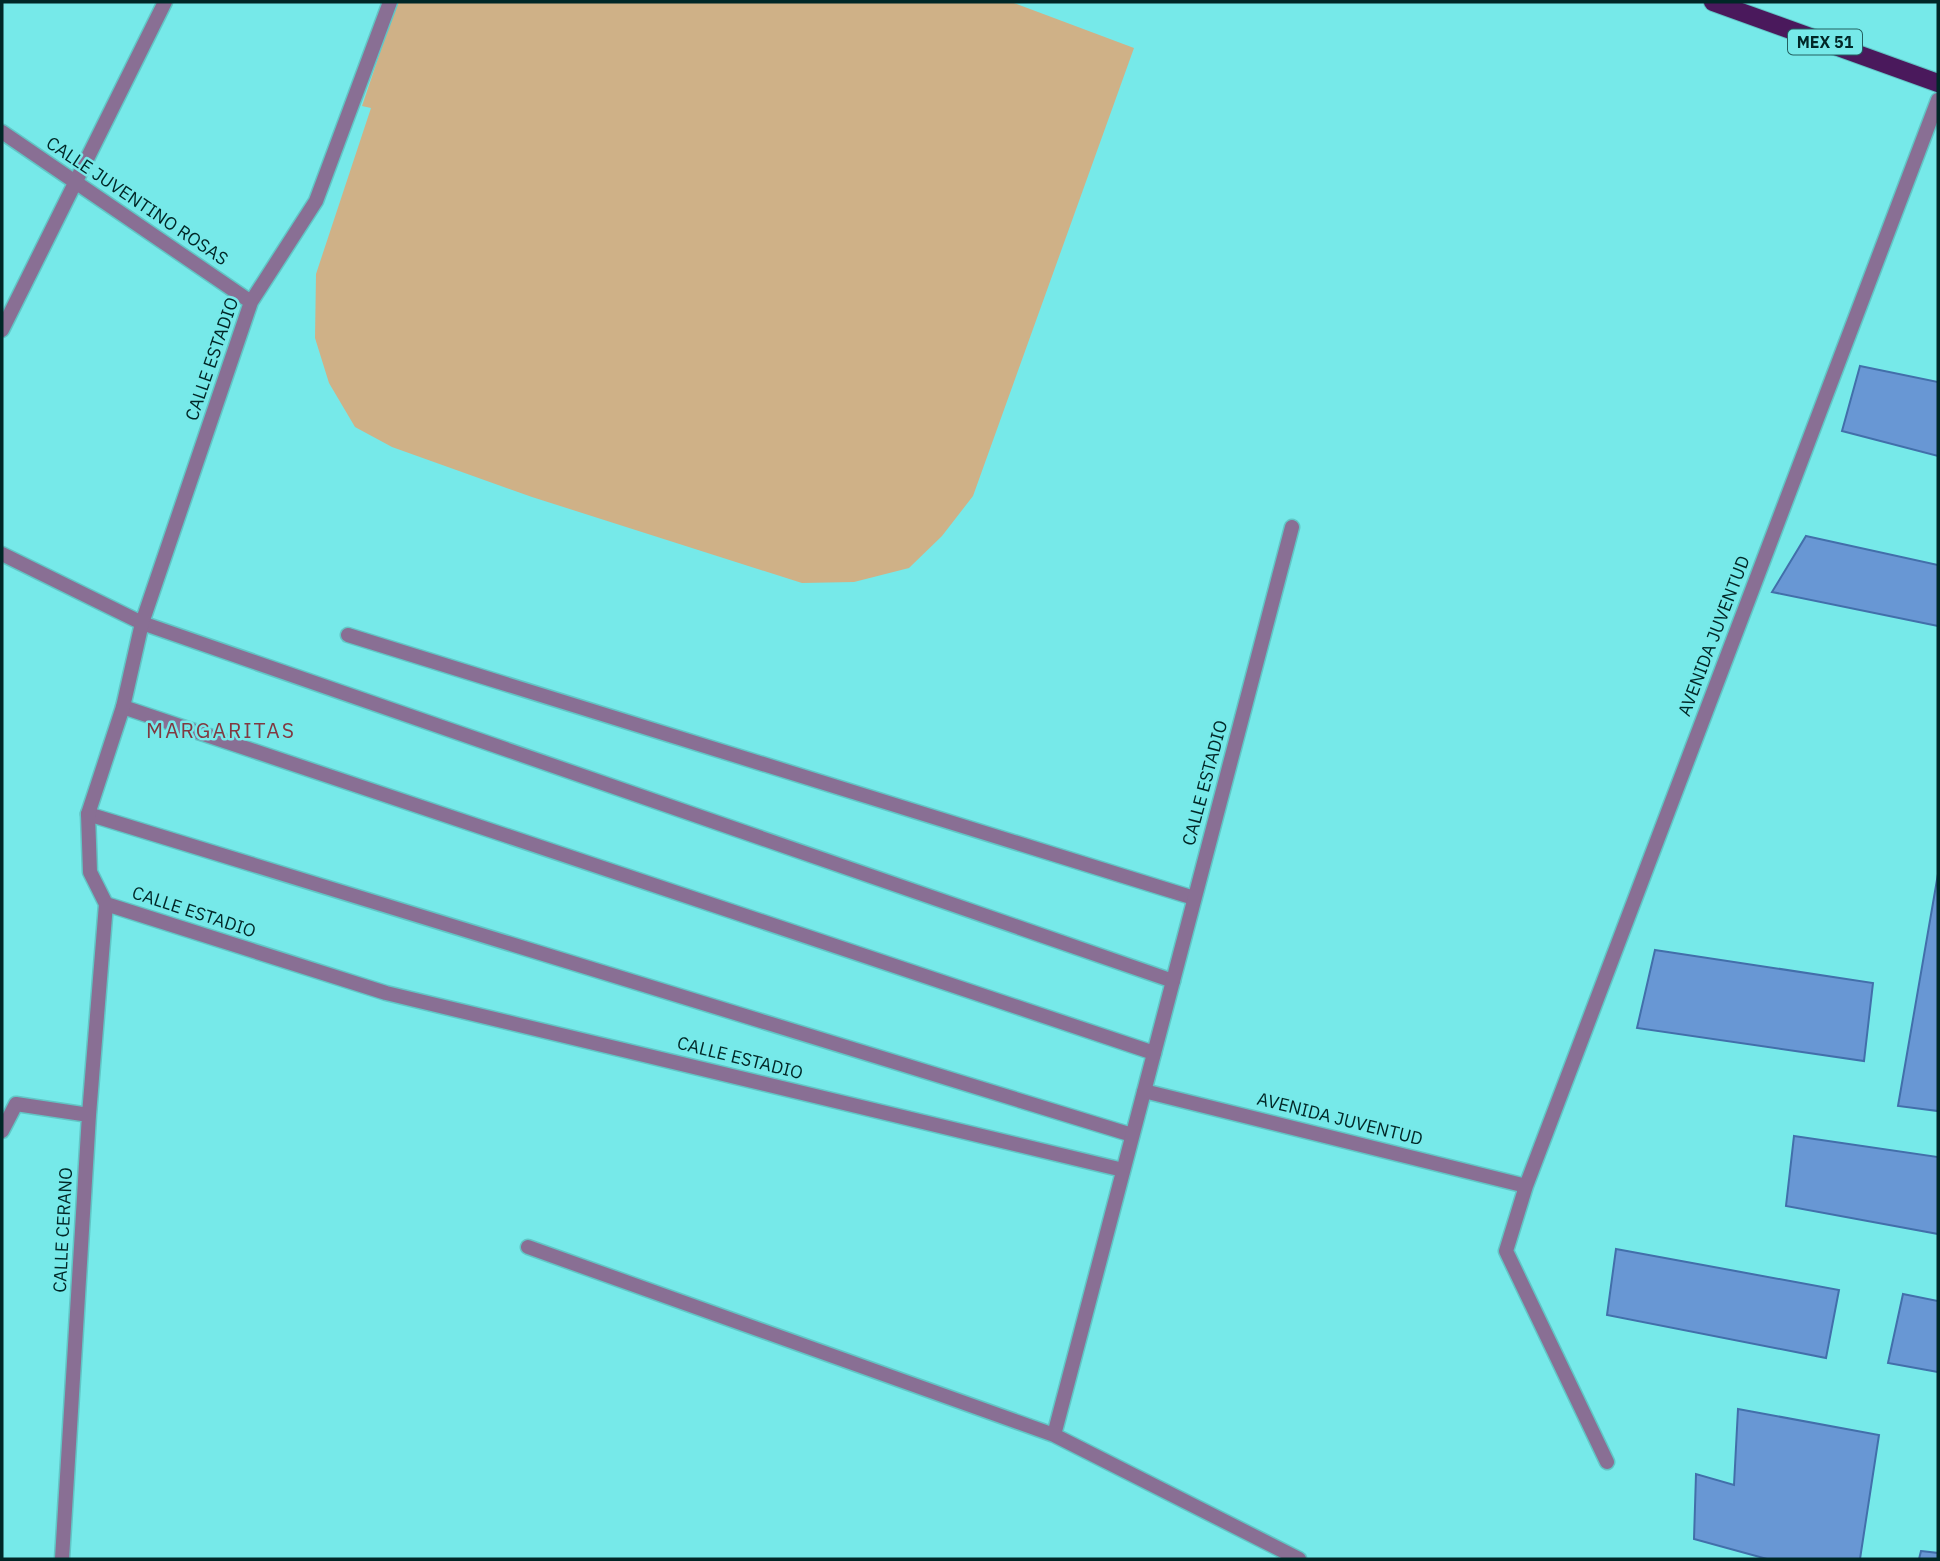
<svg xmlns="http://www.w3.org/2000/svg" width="1940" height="1561" font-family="'IBM Plex Sans',sans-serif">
<rect width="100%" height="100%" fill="#76e9e9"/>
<path fill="#cfb187" d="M397,2h614l123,46 -161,448 -31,40 -33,32 -55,14 -52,1 -270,-86 -140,-50 -37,-20 -26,-44 -14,-45 1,-64 55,-166 -9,-2z"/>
<path fill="#6897d4" stroke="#426faa" stroke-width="2" d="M1860,366l78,16v74l-96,-25z
M1806,536l132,29v61l-166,-34z
M1938,874v237l-40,-5z
M1655,950l218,33 -9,78 -227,-33z
M1794,1136l144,21v77l-152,-28z
M1616,1249l223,41 -13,68 -219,-43z
M1903,1294l35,7v71l-50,-9z
M1738,1409l141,26 -19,124h-93l-73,-20 2,-65 38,11z
M1921,1551l17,2v6h-19z"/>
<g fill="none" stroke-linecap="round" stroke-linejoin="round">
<g stroke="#61c6c6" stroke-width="17">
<path id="service" d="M142,623l1031,358
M348,635l846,263
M123,707l1031,346
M88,814l1044,321"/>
</g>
<g stroke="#61c6c6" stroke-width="17">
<path id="minor" d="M390,2l-74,199 -65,101 -109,321 -19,84 -35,107 2,58 16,32 280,89 737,177
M2,132l249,170
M2,330l163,-328
M2,554l140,69
M1144,1091l382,95
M2,1131l14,-27 73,11
M528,1247l526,188 245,124
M1054,1435l238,-908
M1607,1462l-101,-211 20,-65 412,-1086
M62,1559l27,-444 17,-211"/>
</g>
<g stroke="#61c6c6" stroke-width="20">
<path id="primary" d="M1713,2l225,81"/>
</g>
<use href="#service" stroke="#896f94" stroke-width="14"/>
<use href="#minor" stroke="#896f94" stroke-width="14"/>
<use href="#primary" stroke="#4a195c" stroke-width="18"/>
</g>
<g text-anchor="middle" stroke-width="5" stroke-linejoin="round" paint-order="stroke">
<rect fill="#76e9e9" stroke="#236161" stroke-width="2" x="1788" y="29.5" width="74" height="25" rx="5"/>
<g font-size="16" font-weight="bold" fill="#002727">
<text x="1825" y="48">MEX 51</text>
</g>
<g font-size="18" fill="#002727" stroke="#76e9e9">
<text transform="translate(137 201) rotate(34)" y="6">CALLE JUVENTINO ROSAS</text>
<text transform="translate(212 359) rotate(-71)" y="6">CALLE ESTADIO</text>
<text transform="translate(1714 636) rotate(-69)" y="6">AVENIDA JUVENTUD</text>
<text transform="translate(1205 783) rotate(-75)" y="6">CALLE ESTADIO</text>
<text transform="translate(194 912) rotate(18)" y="6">CALLE ESTADIO</text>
<text transform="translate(740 1058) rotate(14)" y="6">CALLE ESTADIO</text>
<text transform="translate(1340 1119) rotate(14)" y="6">AVENIDA JUVENTUD</text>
<text transform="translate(63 1230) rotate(-87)" y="6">CALLE CERANO</text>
</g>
<g font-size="21" letter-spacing="2" fill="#813941" stroke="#76e9e9">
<text x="221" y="738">MARGARITAS</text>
</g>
</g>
<rect width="1940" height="1561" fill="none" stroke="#002727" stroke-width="7"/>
</svg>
